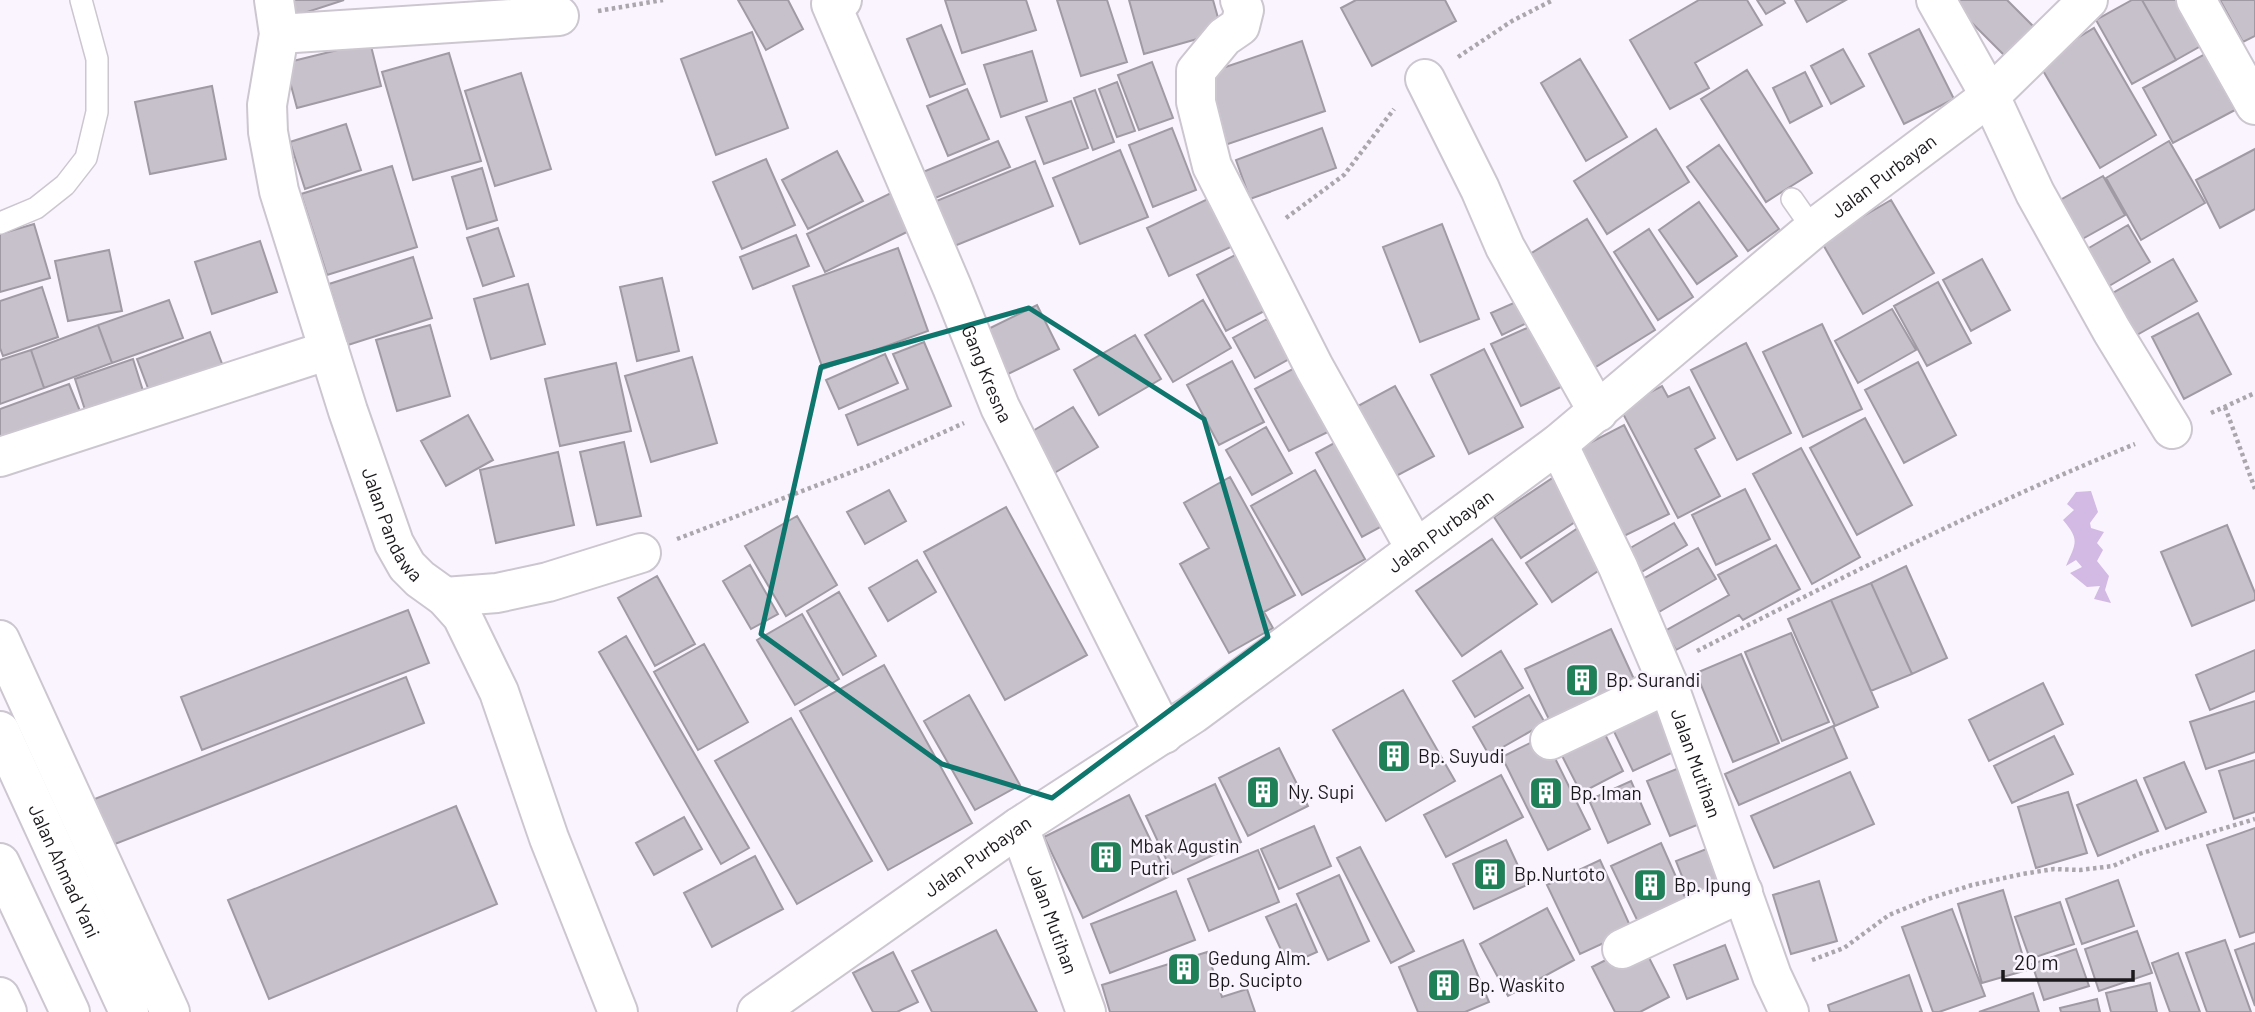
<svg xmlns="http://www.w3.org/2000/svg" width="2255" height="1012" font-family="Barlow,sans-serif">
<rect width="100%" height="100%" fill="#faf4fe"/>
<path fill="#d2bae4" d="M2091,491l7,21 -8,11 1,5 13,4 -7,11 6,7 -6,11 12,15 -4,14 6,13 -17,-4 6,-13 -13,1 -17,-14 12,-6 -6,-7 -10,6c10,-23 14,-26 -3,-46l11,-10 -7,-6 9,-12z"/>
<path fill="#c7c1cb" stroke="#a09aa4" stroke-width="2" d="M290,0h54l-49,16z
M738,0h50l15,29 -37,21z
M945,0h81l10,30 -74,23z
M1057,0h50l20,62 -46,14z
M1129,0h84l9,32 -78,22z
M1356,0h89l11,21 -84,45 -31,-58z
M1699,0h48l15,25 -67,38 14,25 -39,21 -40,-69z
M1757,0h26l2,3 -19,11z
M1795,0h51l-39,22z
M1953,0h54l30,30 -29,29 -57,-57z
M2132,0h10l34,60 -44,24 -36,-64z
M2142,0h49l22,39 -37,21z
M2220,0h35v36l-12,6z
M941,25l24,59 -35,13 -23,-58z
M2094,28l62,107 -56,33 -62,-106z
M1919,29l35,70 -50,25 -35,-70z
M752,32l36,96 -72,27 -35,-96z
M1302,41l23,70 -100,34 -23,-70z
M370,42l11,44 -84,22 -12,-45z
M1843,49l21,37 -33,18 -20,-38z
M1032,51l15,50 -46,16 -17,-52z
M449,53l32,108 -68,19 -31,-108z
M2205,54l30,56 -62,33 -30,-55z
M1580,59l47,78 -41,24 -45,-78z
M1152,62l21,56 -34,12 -21,-55z
M1747,70l65,103 -46,29 -65,-103z
M1805,72l17,34 -32,17 -17,-35z
M521,73l30,96 -56,17 -30,-95z
M1117,82l18,49 -18,6 -18,-48z
M212,86l14,73 -76,15 -15,-72z
M967,89l22,50 -41,17 -21,-50z
M1095,90l19,52 -21,8 -19,-52z
M1071,101l17,47 -44,16 -18,-47z
M346,124l15,46 -56,19 -15,-47z
M1172,128l24,62 -43,17 -24,-62z
M1322,128l14,40 -86,31 -14,-39z
M1656,129l33,53 -82,52 -33,-53z
M998,141l12,26 -82,34 -10,-27z
M2169,141l36,62 -64,37 -35,-62z
M1719,145l60,84 -31,22 -61,-84z
M2255,149v60l-35,19 -24,-48z
M1120,150l28,67 -68,27 -27,-66z
M837,151l26,50 -55,28 -26,-49z
M766,159l29,66 -53,24 -29,-67z
M1035,161l18,45 -106,43 -18,-45z
M392,166l25,81 -90,28 -26,-81z
M482,168l15,52 -30,9 -15,-52z
M2103,176l22,39 -48,27 -22,-39z
M893,192l18,38 -86,42 -18,-38z
M1214,196l23,48 -68,32 -22,-48z
M1891,200l43,73 -71,41 -42,-73z
M1699,202l38,54 -40,28 -38,-54z
M1587,219l68,111 -61,38 -69,-111z
M34,224l16,54 -50,14v-58z
M1442,224l37,95 -59,23 -37,-95z
M2128,225l22,37 -46,27 -22,-37z
M498,228l16,48 -31,10 -16,-48z
M1649,229l44,68 -35,23 -44,-68z
M796,235l13,31 -56,23 -13,-32z
M260,241l17,51 -65,22 -17,-52z
M898,248l30,83 -105,38 -30,-83z
M109,250l13,61 -54,10 -13,-60z
M1243,251l29,56 -46,24 -29,-56z
M413,257l19,61 -84,27 -19,-61z
M1982,259l28,51 -39,21 -28,-51z
M2173,259l24,42 -69,39 -24,-42z
M662,278l17,73 -42,10 -17,-74z
M1938,282l33,61 -44,23 -33,-60z
M528,284l17,60 -54,15 -17,-60z
M42,287l16,50 -55,19 -3,-8v-47z
M1525,298l10,21 -33,16 -11,-22z
M169,300l14,38 -71,25 -14,-38z
M1203,300l28,48 -58,34 -28,-47z
M1037,305l22,44 -57,28 -22,-44z
M1892,309l24,41 -58,33 -23,-42z
M2198,313l33,61 -47,25 -32,-62z
M1267,319l22,40 -34,19 -22,-40z
M1536,324l29,61 -44,21 -30,-62z
M1822,324l40,85 -59,28 -40,-85z
M98,325l14,38 -68,25 -13,-38z
M430,325l20,71 -53,15 -21,-71z
M210,332l14,37 -73,27 -14,-37z
M1135,335l26,44 -62,36 -25,-45z
M924,342l27,64 -93,39 -12,-30 62,-26 -15,-35z
M1746,343l45,90 -54,27 -46,-90z
M1484,349l39,78 -54,27 -38,-79z
M31,350l13,38 -44,16v-44z
M885,354l13,29 -59,26 -13,-29z
M692,357l25,86 -66,19 -26,-86z
M133,359l12,38 -58,19 -12,-37z
M1232,361l32,61 -45,23 -32,-60z
M1918,362l38,73 -52,28 -39,-73z
M616,363l15,68 -71,15 -15,-67z
M1304,363l34,64 -49,24 -34,-62z
M69,384l13,32 -82,30v-37z
M1395,386l39,70 -51,27 -38,-70z
M1662,386l6,11 21,-10 26,51 -20,11 25,47 -42,22 -58,-110z
M1073,407l25,40 -52,31 -25,-40z
M468,415l25,45 -47,26 -25,-45z
M1865,418l47,87 -55,30 -47,-87z
M1624,425l45,89 -47,23 -44,-88z
M1266,427l26,46 -40,22 -26,-45z
M1349,435l46,84 -33,18 -46,-84z
M624,442l17,74 -44,9 -17,-73z
M1801,448l59,109 -48,27 -59,-110z
M558,452l16,73 -78,18 -16,-73z
M1315,470l50,89 -63,36 -51,-89z
M1230,477l65,118 -31,17 9,16 -44,25 -49,-89 29,-16 -25,-45z
M1554,477l27,41 -60,40 -27,-41z
M1745,489l25,50 -54,26 -24,-50z
M889,490l17,31 -41,23 -18,-32z
M1006,507l81,148 -82,45 -81,-148z
M797,516l40,69 -51,31 -41,-70z
M1674,523l13,22 -49,29 -13,-23z
M1584,524l26,39 -58,39 -26,-39z
M2227,525l28,68v7l-63,26 -31,-74z
M1492,539l45,65 -75,52 -46,-65z
M1776,545l24,44 -57,31 -4,-5 -63,35 -11,-19 64,-36 -11,-20z
M1698,548l18,31 -57,33 -18,-32z
M917,560l19,32 -48,29 -19,-33z
M750,565l28,49 -27,15 -28,-48z
M1906,566l41,92 -35,16 -41,-91z
M657,576l38,68 -40,22 -37,-68z
M1871,583l41,91 -41,17 -40,-91z
M839,592l37,64 -33,19 -36,-64z
M1831,600l47,107 -43,19 -47,-107z
M408,610l21,53 -227,87 -21,-53z
M802,614l37,65 -44,26 -38,-65z
M1611,629l28,61 -85,40 -29,-61z
M1791,633l38,89 -47,19 -37,-89z
M626,636l123,212 -28,16 -122,-212z
M704,644l44,78 -50,28 -44,-78z
M2255,650v41l-45,19 -14,-35z
M1501,651l22,37 -48,29 -22,-36z
M1741,654l38,89 -46,19 -37,-89z
M884,665l88,158 -84,47 -88,-159z
M406,677l18,46 -314,123 -18,-46z
M2043,683l20,41 -74,37 -20,-41z
M1403,690l52,91 -69,40 -53,-91z
M969,695l51,90 -45,25 -51,-89z
M1529,695l16,28 -56,32 -16,-28z
M1655,697l25,52 -47,22 -25,-52z
M2255,701v51l-49,17 -16,-47z
M791,718l81,143 -75,43 -82,-143z
M1600,724l23,47 -42,22 -24,-47z
M1833,726l14,32 -108,47 -14,-31z
M1544,736l46,93 -42,21 -46,-93z
M2054,736l19,38 -61,29 -18,-37z
M1279,748l29,58 -60,30 -29,-58z
M2255,760v52l-21,7 -15,-48z
M2184,762l22,50 -40,17 -22,-51z
M1684,766l23,55 -37,15 -23,-55z
M1850,772l24,52 -100,44 -23,-52z
M1501,775l22,42 -77,40 -22,-42z
M2136,780l22,51 -60,25 -21,-51z
M1631,781l19,43 -42,19 -19,-43z
M1215,784l26,58 -68,32 -27,-58z
M2068,792l19,61 -51,15 -18,-61z
M1129,795l39,82 -85,41 -39,-81z
M456,806l41,98 -228,95 -41,-99z
M684,817l18,32 -48,26 -18,-32z
M1314,826l17,40 -52,23 -18,-40z
M2255,828v104l-15,5 -33,-92z
M1506,840l21,45 -53,24 -21,-45z
M1661,843l27,61 -48,22 -29,-60z
M1719,844l17,43 -43,17 -17,-43z
M1360,847l54,104 -23,12 -54,-105z
M1258,850l21,52 -70,29 -21,-52z
M755,856l28,53 -71,38 -28,-54z
M1600,860l32,70 -52,24 -33,-69z
M1339,875l30,66 -41,19 -31,-66z
M2118,880l16,46 -52,18 -16,-45z
M1819,881l18,60 -46,13 -18,-59z
M2003,890l24,80 -45,13 -24,-79z
M1176,891l19,49 -85,33 -19,-49z
M2060,902l14,42 -44,15 -15,-42z
M1296,904l21,48 -29,13 -22,-48z
M1547,908l27,52 -66,36 -28,-52z
M1952,909l33,87 -46,16h-6l-31,-85z
M996,930l41,82h-105l-20,-41z
M2137,931l15,42 -53,18 -14,-42z
M1463,940l26,62 -24,10h-47l-19,-45z
M2225,940l26,72h-44l-21,-59z
M1641,942l28,55 -29,15h-25l-23,-45z
M2255,943v63l-20,-56z
M1725,945l13,34 -51,20 -13,-34z
M2076,949l13,37 -45,14 -12,-36z
M893,952l25,50 -21,10h-24l-20,-39z
M1207,952l15,45 25,-8 8,23h-145l-8,-27z
M2178,953l22,59h-30l-18,-49z
M1909,975l13,37h-92l-2,-7z
M2150,983l7,29h-46l-5,-19z
M2033,993l6,19h-60z
M2097,999l3,13h-39l-1,-4z"/>
<g fill="none" stroke-linecap="round" stroke-linejoin="round">
<g stroke="#ccc6d0" stroke-width="24">
<path id="lane" d="M1792,199l21,30
M0,223l36,-15 29,-23 21,-27 11,-46v-53l-16,-59"/>
</g>
<g stroke="#ccc6d0" stroke-width="42">
<g id="street">
<path id="s1" d="M274,0l5,34 -12,71 1,27 11,59 69,220 46,132 13,23 13,13 25,18 17,19 37,76 50,146 69,174"/>
<path id="s2" d="M842,0l-11,4 121,283 48,120 164,327"/>
<path d="M1240,0l4,10 -4,16 -16,11 -28,34v31l16,64 102,201 101,181"/>
<path d="M1936,0l54,96 45,97 77,138 60,98"/>
<path d="M2196,0l59,105"/>
<path d="M279,34l280,-18"/>
<path d="M1425,79l55,110 25,58 93,165"/>
<path id="s3" d="M1558,444l60,123 50,117 104,292 17,36"/>
<path d="M0,457l329,-107"/>
<path d="M445,597l52,-4 51,-11 93,-29"/>
<path d="M1550,740l118,-56"/>
<path id="s4" d="M1019,827l67,185"/>
<path d="M1622,949l121,-57"/>
</g>
</g>
<g stroke="#ccc6d0" stroke-width="42">
<g id="secondary">
<path d="M0,640l170,372"/>
<path d="M0,997l7,15"/>
<path id="s5" d="M757,1012l262,-185 174,-113 365,-270 255,-215 177,-133 98,-96"/>
</g>
</g>
<g stroke="#ccc6d0" stroke-width="42">
<g id="highway">
<path id="s6" d="M0,731l129,281"/>
<path d="M0,863l70,149"/>
</g>
</g>
<path stroke="#aba6ae" stroke-width="4.5" stroke-dasharray="3.5 3.5" stroke-linecap="butt" d="M598,11l65,-11
M1458,57l54,-36 41,-21
M1286,218l58,-43 50,-66
M2225,407l30,82
M2211,413l44,-20
M677,539l196,-75 91,-41
M1697,651c144,-73 288,-146 438,-207
M1812,960l32,-12 45,-33 39,-16 44,-14 50,-11 32,-5 26,1 33,-4 26,-12 116,-35"/>
<use href="#lane" stroke="#fff" stroke-width="21"/>
<use href="#street" stroke="#fff" stroke-width="38"/>
<use href="#secondary" stroke="#fff" stroke-width="38"/>
<use href="#highway" stroke="#fff" stroke-width="38"/>
</g>
<path fill="none" stroke="#0f766e" stroke-width="5" stroke-linejoin="round" d="M1029,308l175,111 64,218 -216,161 -110,-34 -181,-130 60,-267z"/>
<defs>
<g id="building-square" transform="scale(1.75)"><rect x="-9" y="-9" width="18" height="18" rx="4" fill="#1f7f57" stroke="#faf4fe"/><path d="M-4-6H4V6H1V3H-1V6H-4ZM-2.5-4.3h1.7v1.8h-1.7ZM.8-4.3h1.7v1.8H.8ZM-2.5-1h1.7V.8h-1.7ZM.8-1h1.7V.8H.8Z" fill="#fff"/></g>
</defs>
<g fill-rule="evenodd">
<use href="#building-square" x="1582" y="680"/>
<use href="#building-square" x="1394" y="756"/>
<use href="#building-square" x="1263" y="792"/>
<use href="#building-square" x="1546" y="793"/>
<use href="#building-square" x="1106" y="857"/>
<use href="#building-square" x="1490" y="874"/>
<use href="#building-square" x="1650" y="885"/>
<use href="#building-square" x="1184" y="969"/>
<use href="#building-square" x="1444" y="985"/>
</g>
<g text-anchor="middle" stroke-width="5" stroke-linejoin="round" paint-order="stroke">
<g font-size="19" fill="#1c191d" stroke="#faf4fe">
<text dy="7" stroke="none"><textPath href="#s5" startOffset="1404">Jalan Purbayan</textPath></text>
<text dy="7" stroke="none"><textPath href="#s2" startOffset="413">Gang Kresna</textPath></text>
<text dy="7" stroke="none"><textPath href="#s1" startOffset="546">Jalan Pandawa</textPath></text>
<text dy="7" stroke="none"><textPath href="#s5" startOffset="836">Jalan Purbayan</textPath></text>
<text dy="7" stroke="none"><textPath href="#s3" startOffset="348">Jalan Mutihan</textPath></text>
<text dy="7" stroke="none"><textPath href="#s5" startOffset="270">Jalan Purbayan</textPath></text>
<text dy="7" stroke="none"><textPath href="#s6" startOffset="154">Jalan Ahmad Yani</textPath></text>
<text dy="7" stroke="none"><textPath href="#s4" startOffset="98">Jalan Mutihan</textPath></text>
</g>
<g font-size="19" fill="#1c191d" stroke="#faf4fe" text-anchor="start">
<text x="1606" y="687">Bp. Surandi</text>
<text x="1418" y="763">Bp. Suyudi</text>
<text x="1288" y="799">Ny. Supi</text>
<text x="1570" y="800">Bp. Iman</text>
<text x="1130" y="853">Mbak Agustin<tspan x="1130" dy="22">Putri</tspan></text>
<text x="1514" y="881">Bp.Nurtoto</text>
<text x="1674" y="892">Bp. Ipung</text>
<text x="1208" y="965">Gedung Alm.<tspan x="1208" dy="22">Bp. Sucipto</tspan></text>
<text x="1468" y="992">Bp. Waskito</text>
</g>
</g>
<path d="M2003 970v10h130v-10" fill="none" stroke="#1c191d" stroke-width="3.5"/>
<text x="2014" y="970" font-size="21" fill="#1c191d" stroke="#faf4fe" stroke-width="5" paint-order="stroke">20 m</text>
</svg>
